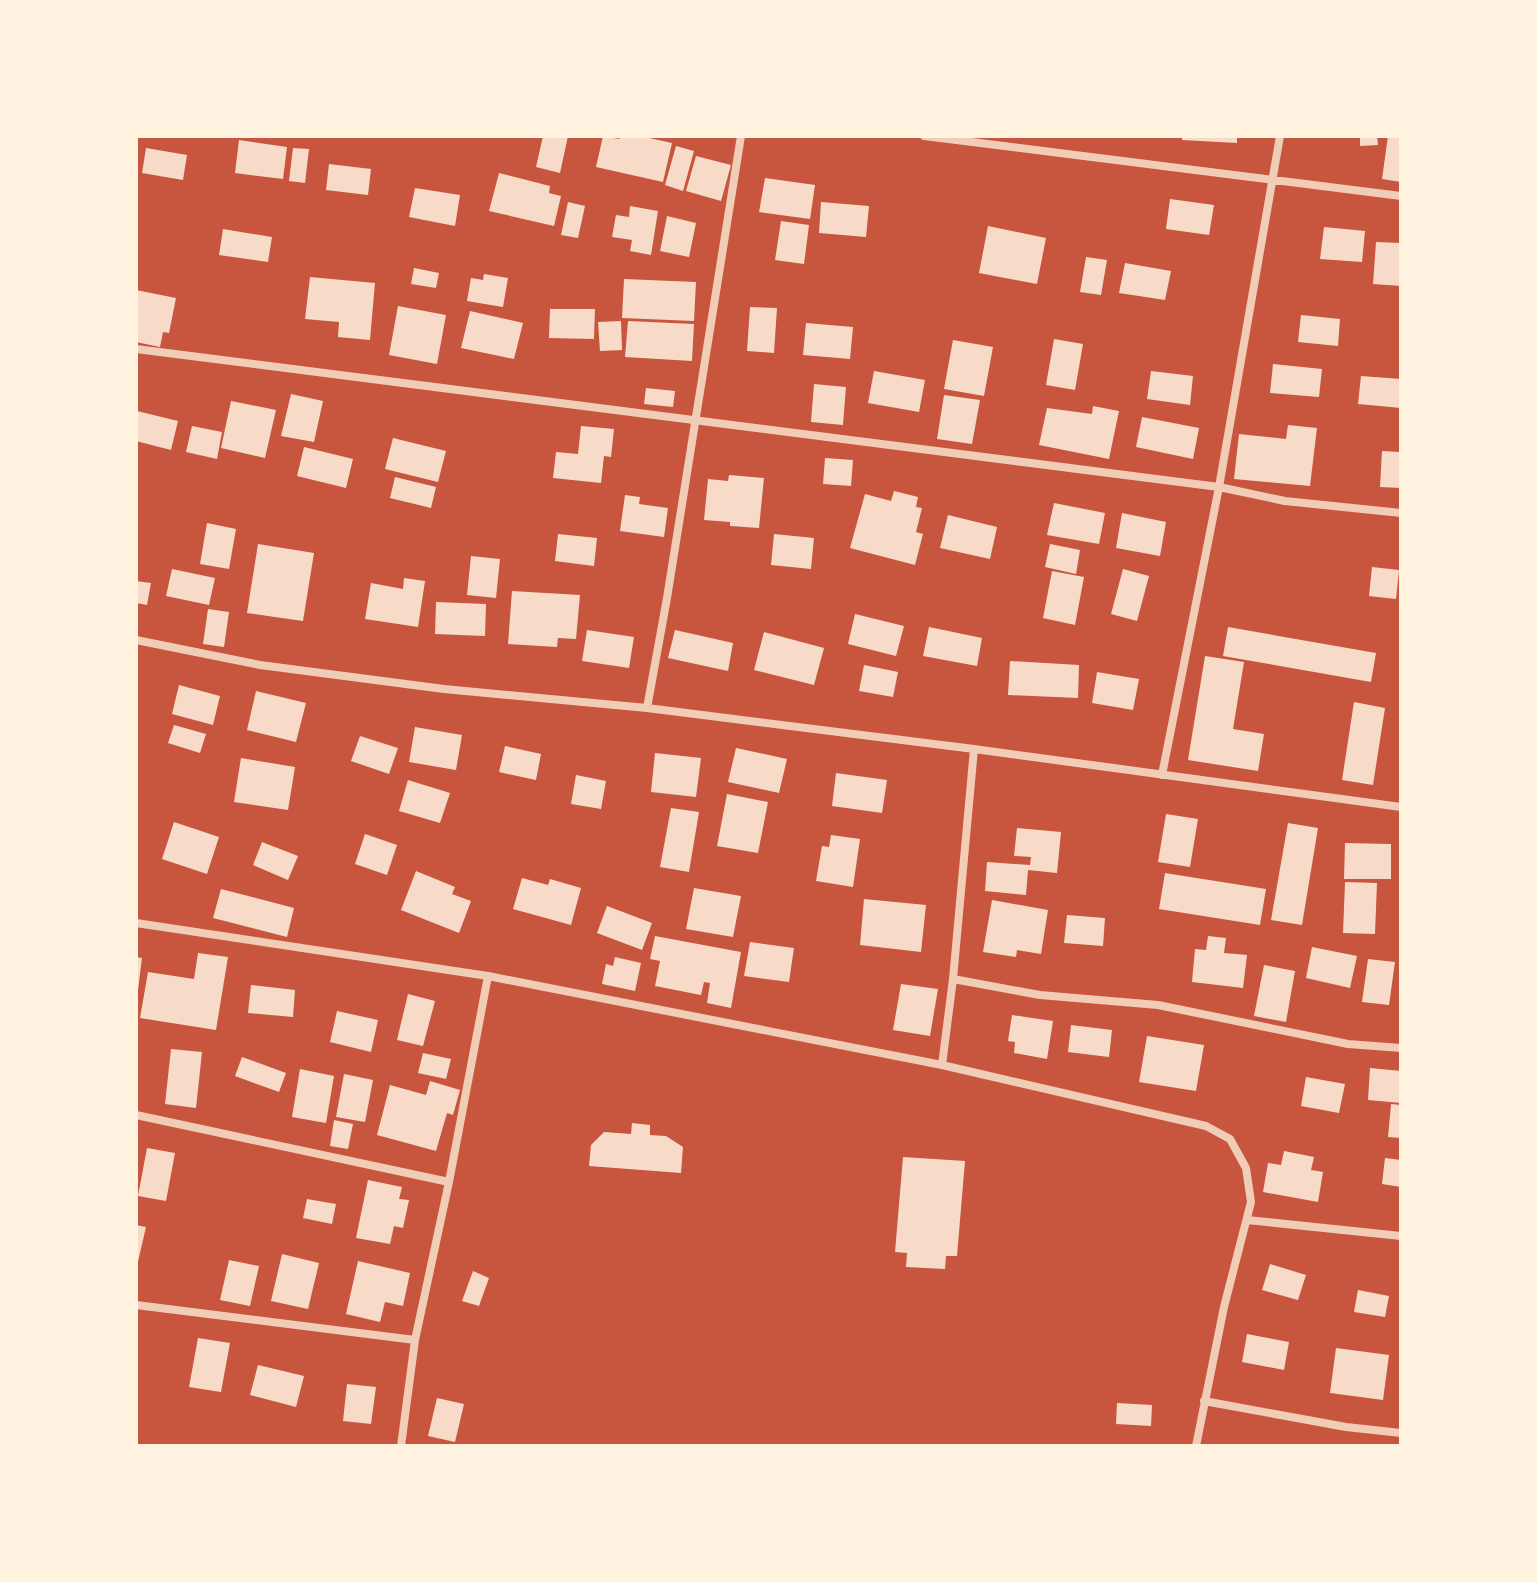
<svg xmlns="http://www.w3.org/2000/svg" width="1537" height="1582" font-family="'Exo 2',sans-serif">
<rect width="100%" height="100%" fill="#c8553d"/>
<path fill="#f7dbc8" d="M543,136h25l-8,37 -24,-6z
M603,136l16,3 1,-3h20l32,7 -9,39 -67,-15z
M1182,136h55v7l-55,-3z
M1360,136h17l1,9 -18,1z
M1388,136h13v46l-19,-3z
M239,140l48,7 -4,32 -48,-6z
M676,146l18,5 -11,40 -18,-6z
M146,148l41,7 -4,25 -41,-7z
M293,148l16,1 -4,34 -16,-2z
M696,156l35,9 -10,36 -35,-10z
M329,164l42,5 -3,26 -42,-5z
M499,173l51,13 -1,7 12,3 -7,30 -65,-15z
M765,178l50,7 -5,34 -51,-7z
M415,188l45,7 -5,31 -46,-9z
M1170,199l44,6 -5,30 -43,-6z
M568,202l17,4 -7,32 -17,-3z
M821,202l48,4 -3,31 -47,-4z
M630,206l28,5 -7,44 -21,-4 2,-11 -20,-3 4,-22 13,2z
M667,216l29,7 -7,34 -29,-6z
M781,221l28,4 -5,39 -29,-4z
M988,226l58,12 -9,46 -58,-11z
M1324,227l41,4 -3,31 -42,-3z
M223,229l49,8 -4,25 -49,-7z
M1376,242l25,1v43l-28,-2z
M1086,257l21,3 -6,35 -21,-3z
M1125,263l46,8 -6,29 -46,-7z
M414,268l25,5 -3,15 -25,-4z
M484,274l24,4 -5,29 -36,-6 4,-23 12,2z
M310,277l65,6 -5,57 -32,-3 1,-15 -34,-3z
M624,279l72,3 -2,39 -72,-3z
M136,290l40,8 -7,35 -6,-1 -3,15 -24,-5z
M398,306l48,9 -9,49 -48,-9z
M750,307l27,1 -3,45 -27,-2z
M550,309h45l-1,30 -45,-1z
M470,311l53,12 -9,36 -53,-11z
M1301,315l39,4 -2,27 -40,-4z
M621,321l1,29 -22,1 -2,-29z
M628,321l66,3 -2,37 -67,-4z
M806,323l47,4 -3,32 -47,-4z
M1054,339l29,5 -8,46 -29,-5z
M953,340l40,7 -9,49 -40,-7z
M1273,364l49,5 -3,28 -49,-4z
M874,371l51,9 -6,32 -51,-9z
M1151,371l42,5 -3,29 -43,-6z
M1361,376l40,3v29l-43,-4z
M814,384l32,3 -3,38 -32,-3z
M646,388l29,3 -2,16 -29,-3z
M291,394l32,7 -9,41 -33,-6z
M944,395l36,5 -8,44 -35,-5z
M231,401l45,9 -11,48 -44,-10z
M1093,406l26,5 -10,48 -70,-14 8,-37 45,6z
M137,411l41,10 -7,29 -35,-9z
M1142,417l57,11 -6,31 -57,-12z
M1288,425l29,3 -7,58 -76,-7 5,-45 47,5z
M192,426l30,6 -5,27 -31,-7z
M581,426l33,3 -3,28 -7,-1 -3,27 -48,-5 3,-26 22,2z
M393,438l53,13 -8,31 -53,-13z
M304,447l49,12 -7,29 -49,-12z
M1382,451l19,1v36l-21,-1z
M825,458l28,2 -2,26 -28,-2z
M729,475l35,3 -5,50 -29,-2v-4l-26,-2 4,-41 20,2z
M395,477l41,10 -5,21 -41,-10z
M894,491l24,6 -2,10 6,1 -6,24 7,2 -8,31 -65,-17 15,-54 26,7z
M625,495l15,2 -1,7 29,4 -4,29 -44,-6z
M1054,503l51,10 -6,31 -52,-9z
M1122,513l44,9 -6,34 -44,-8z
M948,515l49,12 -7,32 -50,-11z
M207,523l29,6 -7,40 -29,-5z
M558,534l39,4 -3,28 -39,-5z
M774,534l40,4 -3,31 -40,-4z
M258,544l56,9 -11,68 -56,-8z
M1050,544l30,6 -4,24 -31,-7z
M471,556l29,3 -4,39 -29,-3z
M1372,567l27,3 -3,29 -27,-3z
M172,569l43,9 -6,27 -43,-9z
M1123,569l26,7 -12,45 -26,-7z
M1052,571l32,6 -9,48 -32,-7z
M404,578l21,3 -7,46 -53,-8 6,-36 32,6z
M136,581l15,2 -4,22 -11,-2z
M512,591l68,4 -4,44 -18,-1 -1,9 -49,-3z
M436,602l50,2 -1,32 -50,-2z
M208,609l21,3 -5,35 -21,-3z
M855,614l49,12 -8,30 -48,-12z
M929,627l53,11 -5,28 -54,-10z
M1228,627l148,26 -5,29 -148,-26z
M587,630l47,7 -5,31 -47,-7z
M675,630l58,13 -5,28 -60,-13z
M764,632l60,16 -10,37 -60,-15z
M1205,656l39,6 -11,67 31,5 -6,37 -70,-11z
M1010,661l69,4 -1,33 -70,-3z
M864,665l34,7 -5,25 -34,-6z
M1097,672l42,7 -6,31 -41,-7z
M179,685l41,11 -7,29 -41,-11z
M256,691l50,12 -10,39 -49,-12z
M1354,702l31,6 -12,77 -31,-5z
M174,725l32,9 -6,19 -32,-10z
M415,727l47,8 -6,35 -47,-8z
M360,736l38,12 -9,26 -38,-13z
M505,746l36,8 -5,26 -37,-8z
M736,748l51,11 -8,34 -51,-11z
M655,753l46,5 -5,39 -45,-5z
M241,758l54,9 -7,43 -54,-8z
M836,773l51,7 -5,33 -50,-7z
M576,775l30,6 -5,28 -30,-5z
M408,780l42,13 -10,30 -41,-12z
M727,794l41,8 -10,51 -41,-7z
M671,808l28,4 -10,60 -29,-5z
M1166,814l32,5 -8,48 -32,-5z
M174,822l45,15 -12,37 -45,-15z
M1288,823l30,5 -16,97 -31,-5z
M1017,828l44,4 -4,41 -29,-3 -2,25 -41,-4 2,-29 43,3 1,-8 -17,-1z
M365,834l32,11 -10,30 -32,-11z
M831,835l29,4 -7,48 -37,-6 6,-35 7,1z
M262,842l36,14 -10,24 -35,-15z
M1345,843l46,1v35h-47z
M416,871l39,16 -3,7 19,7 -12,32 -58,-23z
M1165,873l101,16 -6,36 -101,-16z
M522,878l26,7 2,-6 31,9 -10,37 -58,-16z
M1345,882l32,1 -2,51 -32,-1z
M694,888l47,8 -8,41 -47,-8z
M221,889l73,19 -7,29 -74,-19z
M864,899l62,6 -5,47 -61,-7z
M992,900l56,10 -7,44 -24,-4 -1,7 -33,-5z
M607,906l45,17 -10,27 -45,-17z
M1067,915l38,3 -2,28 -39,-3z
M655,936l86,16 -10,56 -24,-5 3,-20 -6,-1 -3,13 -46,-9 5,-25 -10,-2z
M1208,936l18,2 -2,15 23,2 -4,33 -51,-6 3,-33 11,1z
M750,942l44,6 -5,34 -45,-6z
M1312,947l45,9 -7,32 -44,-10z
M198,953l30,4 -12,73 -76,-12 8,-46 46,7z
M136,957l6,1 -4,32h-2z
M615,957l26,6 -6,28 -33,-7 4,-20 7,2z
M1368,959l27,3 -6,43 -27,-3z
M1264,965l31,6 -9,51 -32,-6z
M901,984l37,5 -8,47 -37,-6z
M251,985l44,5 -2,27 -45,-4z
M408,994l27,7 -12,45 -26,-6z
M337,1011l41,9 -7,32 -41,-10z
M1012,1015l41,6 -6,38 -33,-6 1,-11 -7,-1z
M1071,1025l41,5 -3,27 -41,-5z
M1147,1036l57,9 -8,46 -57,-9z
M171,1049l31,3 -6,56 -31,-4z
M423,1053l28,6 -5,20 -28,-6z
M242,1057l44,16 -7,19 -44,-16z
M1370,1068l31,3v32l-33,-3z
M300,1069l34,7 -8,47 -34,-6z
M344,1074l29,6 -8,42 -29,-5z
M1306,1077l39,7 -6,29 -38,-7z
M430,1081l30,9 -7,25 -6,-2 -11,38 -59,-16 13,-50 36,10z
M1391,1104l10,1v33l-13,-1z
M334,1120l19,4 -5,25 -18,-3z
M632,1123l18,2v10l16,1 17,11 -2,26 -92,-7 2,-21 13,-13 27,2z
M147,1148l28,5 -9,48 -28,-5z
M1284,1151l30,6 -3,13 12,2 -5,30 -55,-10 5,-29 13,2z
M903,1157l62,4 -8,95h-11l-1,13 -39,-2 1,-14 -12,-1z
M1385,1158l16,2v27l-19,-3z
M368,1180l34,7 -3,12 10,1 -6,28 -9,-2 -4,18 -34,-6z
M307,1199l29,5 -4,20 -29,-6z
M136,1225l10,2 -9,39h-1z
M282,1254l37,9 -11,46 -37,-8z
M229,1260l30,6 -9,40 -30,-6z
M358,1261l52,12 -7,33 -18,-4 -5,20 -34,-8z
M1270,1264l36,11 -8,25 -36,-10z
M473,1271l16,7 -10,28 -17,-5z
M1358,1290l31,6 -4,21 -31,-5z
M1247,1334l42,8 -5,28 -42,-8z
M198,1338l32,5 -9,49 -32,-5z
M1336,1348l53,7 -6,45 -53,-7z
M258,1365l46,11 -8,31 -46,-12z
M347,1384l29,3 -5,37 -28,-3z
M437,1398l27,6 -9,38 -27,-6z
M1117,1403l35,2 -1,21 -35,-2z"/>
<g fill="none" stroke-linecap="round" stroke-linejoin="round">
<path stroke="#f1ccb7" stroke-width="8" d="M924,136l477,60
M136,349l1083,138 66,14 116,12
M136,640l124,25 184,24 203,19 327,41 427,58
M647,708l20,-110 74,-462
M1162,775l57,-288 61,-351
M136,923l352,53 454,89 264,61 24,13 16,29 5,34 -27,105 -28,139
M953,979l87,16 118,10 190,39 53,4
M942,1065l11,-86 21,-230
M136,1115l313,67
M1247,1220l154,16
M136,1305l279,35
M1204,1401l142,26 55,6
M401,1446l14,-106 34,-158 39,-206"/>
</g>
<rect width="1537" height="1582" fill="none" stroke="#fff3e0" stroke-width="276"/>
</svg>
